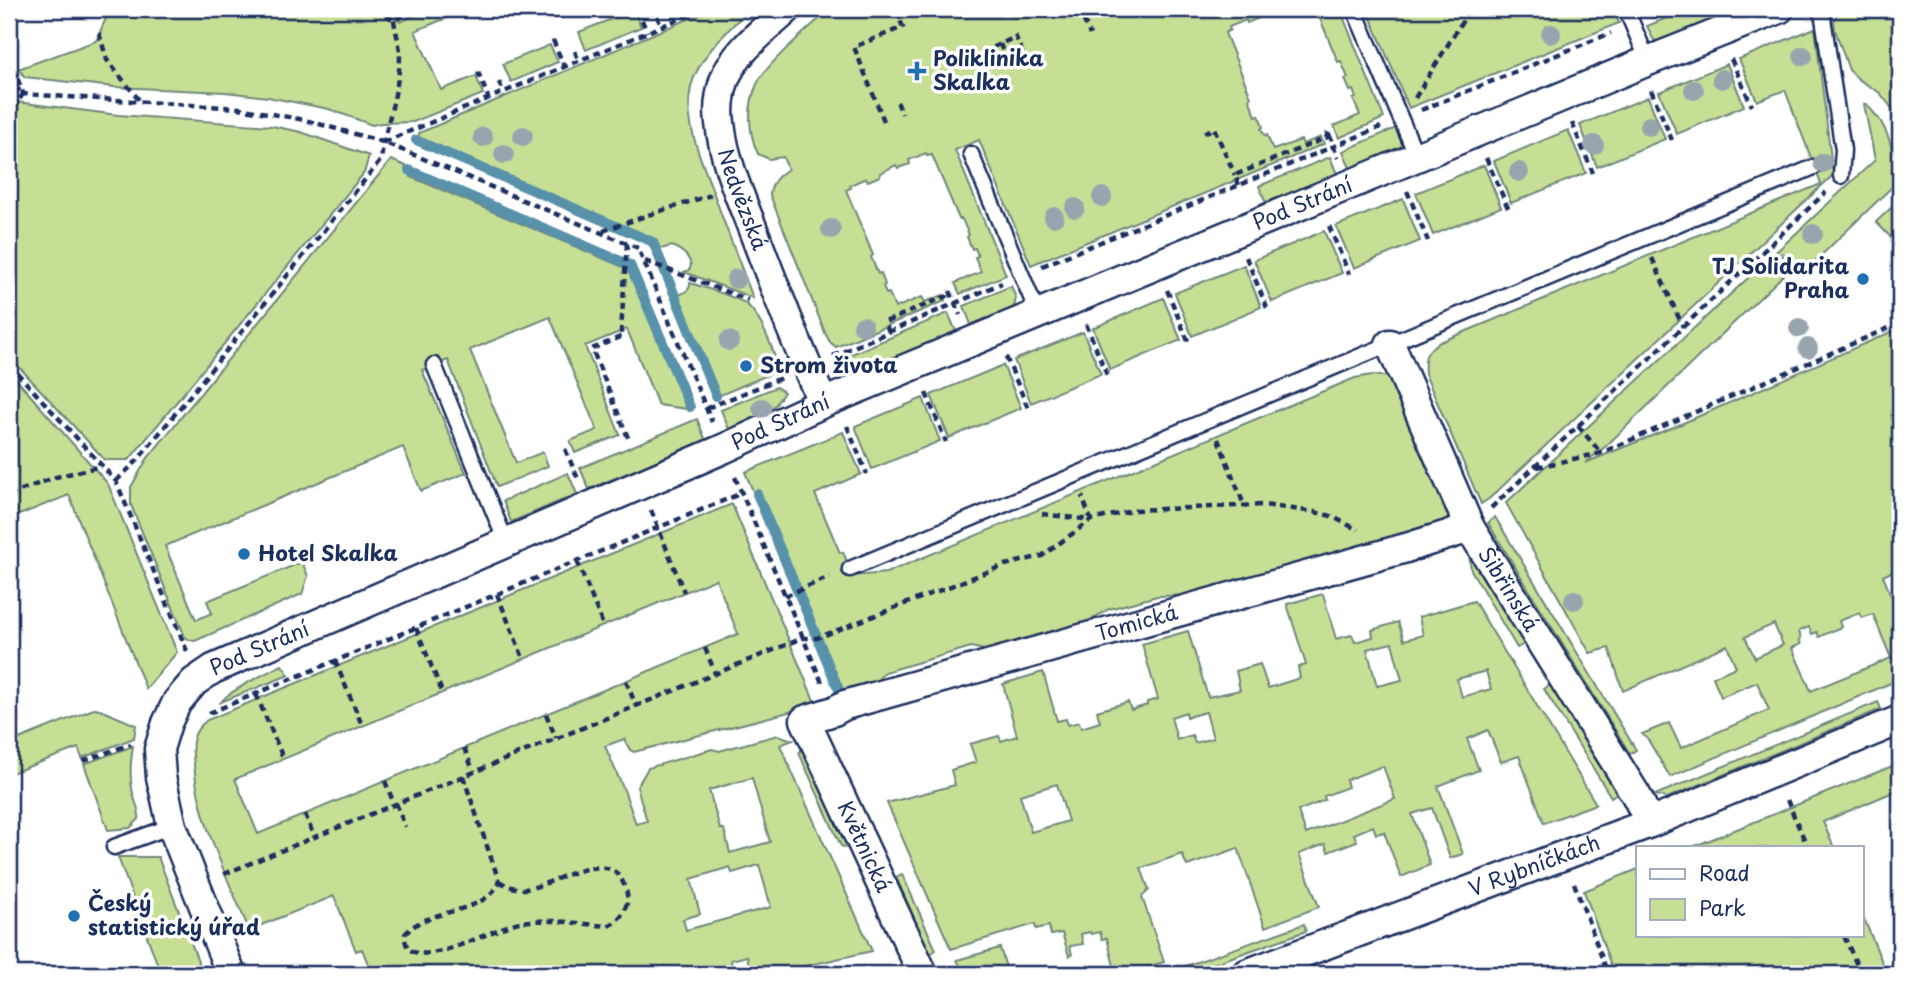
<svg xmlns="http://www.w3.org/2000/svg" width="1909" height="983" font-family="'Playpen Sans',sans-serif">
<rect width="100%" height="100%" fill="#fff"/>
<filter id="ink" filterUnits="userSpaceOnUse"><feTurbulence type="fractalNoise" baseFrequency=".0143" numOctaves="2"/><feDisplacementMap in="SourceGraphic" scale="14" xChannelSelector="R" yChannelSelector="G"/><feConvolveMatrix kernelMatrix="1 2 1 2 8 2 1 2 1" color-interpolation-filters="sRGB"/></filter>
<g filter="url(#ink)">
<path fill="#c6df95" stroke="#70877a" stroke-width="2" fill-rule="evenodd" d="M112,9h298l-13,5 3,8 31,-13h28l2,3 -46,19 26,59 35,-14 7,18 -70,28 -32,1 -9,2 -43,-16 -61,-12 -43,-5 -111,-5 -89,-10 -7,-8 78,-28 11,-25z
M712,9h31l2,4c-20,21 -47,45 -54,74 -8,37 12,76 24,110 12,34 25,67 38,101l-69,-26 5,-2 2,-4c-2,-11 -9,-15 -19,-20l-12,3 -4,-9 -238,-101 1,-6z
M831,9h443l-16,6 1,3 -12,5 -1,-3 -17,7 1,3 -5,3 26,64 -2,2 7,17 3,-1 4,12 -2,2 4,7 2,-1 6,15 28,-10 2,4 18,-7 3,7 -293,121 -52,-125 -24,10 51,125 -46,19 -5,-11 26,-11 -6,-15 3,-1 -3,-8 -3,1 -5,-12 2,-2 -7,-16h-3l-27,-64 -5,1 -1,-3 -17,7 1,4 -12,4 -2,-3 -16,8v3l-12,5 -2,-3 -16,7 1,3 -5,2 27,65 -2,2 7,17 3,-1 4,12 -2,1 3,8 3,-1 6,15 27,-11 3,5 18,-7 2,6 -109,46 -6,-5 -4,-7 -56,-140c1,-13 8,-19 18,-26l-5,-12 -14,2 -11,-5c-10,-22 -11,-48 -1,-70 8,-19 57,-61 74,-75z
M1316,9h24l44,109 -45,20 -5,-12 26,-11 -7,-16 3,-1 -3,-8 -3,1 -5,-12 3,-1 -7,-17 -3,1z
M1367,9h130l3,6 13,-6h100l6,14 -210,85z
M1689,9h21l5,12 -55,22 -7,-4 -6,-13z
M1853,9h47v114l-2,-7 -18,-23 -22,-14 -9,-9 -14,-40 -1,-9 3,-7z
M634,10l7,17 -55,23 -7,-18z
M1815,28l18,147 -343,323 -9,6 -56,-130c-1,-15 -1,-22 13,-31l383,-159 -36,-94 -28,11 -18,-42z
M550,45l8,17 -47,20 -8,-18z
M1727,64l17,42 -67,28 -18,-42z
M1648,97l17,42 -68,28 -17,-42z
M9,101l109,14 154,11 29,6 68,24 -5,17 -235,287h-24l-96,-104z
M1864,104h3c4,6 10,12 14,18 9,15 19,47 13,63l-88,85 -9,-8 -191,184 -21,17 96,-39 219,-96v254l-5,-12 -12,6 9,22 8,-3v84l-230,98 -23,-39 -5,-4 27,-11 12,25 88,-38 -12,-28 -36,15 -8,-20 23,-10 -9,-22 -104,46 -14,-43 -19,5 -84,-150 369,-343zM1859,613l3,5 11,-4 18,44 -80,33 -19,-43 9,-4 -2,-4 2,-1 -2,-8 10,-4 3,7 5,-2 2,5 22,-10 -2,-6zM1774,624l9,21 -28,13 -10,-21z
M1396,128l9,23 -53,22 -9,-22z
M1568,130l18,43 -75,30 -17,-42z
M1330,157l9,22 -66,24 -8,-2 -6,-15z
M391,160l17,7 3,10 217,92 59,140 -29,-4 -31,-76 -42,17 35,89 -45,18 -5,-12 27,-11 -47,-113 -80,33 46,113 27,-11 5,14 -51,21 -49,-127 -26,10 44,103 -45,18 -18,-44 -238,99 31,74 16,-7 -5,-12 95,-39 6,14 -6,18 -107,47 -5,-1 -5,-3 -54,-132v-18l16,-28z
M1484,165l17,42 -68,28 -17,-42z
M1403,199l17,42 -66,27 -18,-42z
M1900,204v43l-24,-25 16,-15z
M1324,231l18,42 -70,29 -18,-42z
M1244,265l17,42 -69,29 -17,-43z
M690,283c18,6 37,11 53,19 15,8 34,52 34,69l-59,25 -40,-101c6,-2 13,-5 12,-12z
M1011,286l5,12 -3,13 -40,19 -9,-24z
M1163,298l18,42 -71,30 -17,-42z
M948,313l10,23 -88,33 -17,-1 -4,-13z
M1083,332l18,42 -70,29 -17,-43z
M1003,365l18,43 -72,30 -18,-43z
M9,371l99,113 69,168 -31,37 -77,-194 -60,24z
M1372,375l18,2 61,135 -6,11 -240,72 -48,1 -48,13 -40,24 -72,20 -26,-6 -86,25 -18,19 -25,6 -85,-202 -2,1 -10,-24 98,-40 18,42 -46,20 25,59 3,-1 10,24 33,-3 469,-195z
M776,387l8,5 -8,12 -11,11 -35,17 -9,-22z
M923,398l17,43 -68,28 -17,-43z
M697,419l9,22 -117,48 -9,-21z
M568,473l9,21 -66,28 -8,-21z
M732,504l84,201 -182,47 -4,-2 -6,-11 -19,7 19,44 12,34 11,-3 -10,-34 11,-19 64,-19 7,2 59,-16 15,5 -13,5 92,206 -76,17 1,6h-46l-4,-18 -16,4 2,14h-361l-10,-25 -6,2 -22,-55 -85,34c-22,-54 -50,-107 -55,-165 -1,-9 -3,-19 0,-28 2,-7 7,-12 13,-17zM716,579l22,55 -480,200 -23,-55zM752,778l18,64 -40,11 -6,-24h-4l-11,-39zM759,865l12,42 -85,23 -3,-11 17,-5 -9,-35 39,-12 2,6z
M1495,517l141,233 -6,4 -142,-231z
M1469,555l9,8 48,80 -9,5 -46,-78z
M1323,594l13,45 16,-4 3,7 18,-5 -1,-7 26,-8 6,18 19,-5 -4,-18 55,-16 122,203 -52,19 -25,-67 -18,6 -13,-32 -21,9 12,31 -41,16 25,68 -13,4 -18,-50 -20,6 18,51 -29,12 -17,-45 -8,2 -3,-8 -19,8 3,7 -29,11 -3,-8 -26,10 20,53 -54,20 -27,-79 -51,18 -5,-12 -41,14 8,22 -7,7 22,65 -41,12h-7l-9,-36 -5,1 -2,-7 -9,2 -1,-2 -9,2 2,10 -13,2 2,9 -3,1 -7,-23 -11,2 -2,-9 -13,3 -1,-5 -84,25 -64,-146 68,-18 -4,-15 25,-8 -6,-18 29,-8 2,5 16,-5 -14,-52 40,-12 14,49 9,-2 2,6 11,-3 2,6 19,-6 -3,-11 31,-9 3,8 16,-5v-3l11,-3 -16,-55 46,-13 20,66 32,-7 -4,-19 24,-7 8,24 32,-10 -2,-11 8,-2 -19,-61zM1392,643l10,37 -25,6 -10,-37zM1486,671l5,18 -29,8 -5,-18zM1186,712l1,5 19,-5 7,26 -18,5 -3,-8 -15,5 -6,-23zM1383,766l12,33 -89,35 -8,-23 27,-11 -1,-4 24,-9 -2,-7zM1057,784l11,37 -37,11 -11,-37z
M282,665l7,10 -68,27c9,-12 46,-29 61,-37z
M1550,685l67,108 -6,4 -67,-108z
M1878,702l3,7 -204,85 -10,4 -12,-3z
M96,708l40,17 -2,13 -52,20 -4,-10 -69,26v-31z
M133,746c-3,17 -4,34 1,51 2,8 6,14 5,22l-9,9 -22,2 -24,-66z
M803,748l45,99 -3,1 -4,-2 -42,-93z
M1900,763v26l-77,33 11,26h-144z
M118,857h40l45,117h-42z
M1638,869v67h224v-22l25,60h-273l-30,-83z
M902,874l34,76 -6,4 -34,-77z
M1304,924l2,7 -122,43h-21z
M1000,948l8,26h-44l-7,-14z"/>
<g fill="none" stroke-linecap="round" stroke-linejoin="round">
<path stroke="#5991aa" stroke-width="10" d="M416,140l237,102 63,154
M409,170l221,95 60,142
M757,494l85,203"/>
<g stroke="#1b2f5e" stroke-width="19">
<path id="lane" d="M1354,9l63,148
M1626,9l22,52
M1819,9l4,9 20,132 -2,26
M971,154l67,160
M434,365l72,177
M850,569l964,-402
M114,847l58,-21"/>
</g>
<g stroke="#1b2f5e" stroke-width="33">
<g id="street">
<path id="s1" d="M787,9c-21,20 -53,43 -63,72 -4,13 -6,28 -4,42 4,38 21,76 35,112 21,56 43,113 68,168"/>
<path id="s2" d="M1390,344l80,184 166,267 14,28"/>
<path id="s3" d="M231,974l-59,-148 -11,-49 -2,-28 8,-26 10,-21 17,-20 19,-13 510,-220 100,-46 825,-342 131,-52"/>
<path id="s4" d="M923,974l-118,-254 29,-9 11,-6 561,-157 64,-20"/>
<path id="s5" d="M1246,974l404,-151 250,-103"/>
</g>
</g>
<path stroke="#1b2f5e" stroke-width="4.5" stroke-dasharray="7 5" stroke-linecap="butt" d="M376,9l18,11 27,-11
M467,9l1,2
M637,9l10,23
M1079,9l11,26
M1132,9l4,8
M657,16l4,10
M1651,16l20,-7
M99,33l8,27 33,41
M1015,35l11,27
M553,40l11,26
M1000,44l4,10
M993,47l23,-10
M575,51l3,9
M9,57l14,36
M1731,59l21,47
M478,72l10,25
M9,80l11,11
M499,82l4,10
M1651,90l21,50
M9,91l14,3 216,14 66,12 78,22 255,106 74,174
M1415,98l55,-89
M900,103l-2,1 4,10
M1421,110l190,-77
M884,121l-30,-74 49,-20 -8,-18
M1572,123l21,50
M1204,133l10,-5 21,47
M1329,134l9,24
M384,142l319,-133
M1486,158l22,50
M1239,185l-4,-10 91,-37 2,-6
M1407,191l21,50
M1329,226l20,48
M9,230l8,-127 6,-9
M603,231l42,-15 66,-21
M627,243l-6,88 2,5 -31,13 37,91
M1246,257l21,51
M1652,258l31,69
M645,261l103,39
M1042,266l339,-139
M1167,290l21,51
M950,291l10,24
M1086,324l21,51
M889,332l-4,-10 62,-26 2,-6
M833,356l169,-73
M1006,357l22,51
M9,364l107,117 71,170
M926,393l20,49
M707,408l74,-30
M847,426l20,48
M1578,426l23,27
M1218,439l26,66
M565,449l14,32
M1537,467l64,-14 299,-130
M735,477l88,208
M116,481l20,-19 245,-302c4,-34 18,-68 19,-103 1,-16 -9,-32 -5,-48
M9,495l47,-18 45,-11
M1491,508l335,-316
M651,510l33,82
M1042,514l49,6 -9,-24
M577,561l26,64
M497,594l26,64
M785,596l45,-19
M416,628l26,64
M705,648l10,25
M335,661l27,64
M626,681l10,25
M256,694l27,64
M209,713l533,-220
M546,714l10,24
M464,748l10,24
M83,761l48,-17
M463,776l36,105c-9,27 -48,28 -71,38 -10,3 -16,8 -23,15 -3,49 93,-9 115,-12 29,-4 60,2 88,4 9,-4 15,-11 18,-20 3,-7 1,-14 -2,-21 -14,-41 -73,2 -99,4 -10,0 -18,-3 -26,-8
M385,781l9,23
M1787,800l21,48
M396,803l9,24
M305,814l9,23
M224,874l579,-236h14l188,-73 37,-9 49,-36 45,-10 128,-5 51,7 16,4 27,14
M1574,883l34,91
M1763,936h1
M1844,936l17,38"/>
<use href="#lane" stroke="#fff" stroke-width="14"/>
<use href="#street" stroke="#fff" stroke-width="28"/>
</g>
<g fill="#99a5ae">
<circle cx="1551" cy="34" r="10"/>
<circle cx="1803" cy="56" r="10"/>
<circle cx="1722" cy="79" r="10"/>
<circle cx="1694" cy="90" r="10"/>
<circle cx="1649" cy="126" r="10"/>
<circle cx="523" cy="136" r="10"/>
<circle cx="483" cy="137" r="10"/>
<circle cx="1594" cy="145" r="10"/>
<circle cx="504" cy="154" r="10"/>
<circle cx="1823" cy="163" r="10"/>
<circle cx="1519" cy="172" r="10"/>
<circle cx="1102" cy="197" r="10"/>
<circle cx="1075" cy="208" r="10"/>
<circle cx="1054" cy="217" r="10"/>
<circle cx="831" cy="229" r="10"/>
<circle cx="1813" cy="234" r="10"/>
<circle cx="1782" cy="262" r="10"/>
<circle cx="736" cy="279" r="10"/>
<circle cx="863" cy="326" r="10"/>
<circle cx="1799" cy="328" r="10"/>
<circle cx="729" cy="341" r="10"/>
<circle cx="1808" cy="348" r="10"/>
<circle cx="762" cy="408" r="10"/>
<circle cx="1574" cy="600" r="10"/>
</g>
</g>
<g fill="#1f6fb2" stroke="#fff" stroke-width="2.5">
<path d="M913.5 60.5h7v7h7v7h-7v7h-7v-7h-7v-7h7z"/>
<circle cx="1863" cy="279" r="7"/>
<circle cx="746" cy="366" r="7"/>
<circle cx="244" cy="554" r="7"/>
<circle cx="74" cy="916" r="7"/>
</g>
<g text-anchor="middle" stroke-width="7" stroke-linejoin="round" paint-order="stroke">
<g font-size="21" font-weight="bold" fill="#1b2f5e" stroke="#fff" text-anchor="start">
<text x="933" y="66">Poliklinika<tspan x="933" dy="24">Skalka</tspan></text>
<text x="1849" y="274" text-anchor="end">TJ Solidarita<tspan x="1849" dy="24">Praha</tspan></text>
<text x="760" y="373">Strom života</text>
<text x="258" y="561">Hotel Skalka</text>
<text x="88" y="911">Český<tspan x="88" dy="24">statistický úřad</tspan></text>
</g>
<g font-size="21" fill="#1b2f5e" stroke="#fff">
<text dy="7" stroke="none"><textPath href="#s1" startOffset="219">Nedvězská</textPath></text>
<text dy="7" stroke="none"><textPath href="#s3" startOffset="1522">Pod Strání</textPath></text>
<text dy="7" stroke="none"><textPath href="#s3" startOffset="956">Pod Strání</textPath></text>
<text dy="7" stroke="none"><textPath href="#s2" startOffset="273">Šibřinská</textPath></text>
<text dy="7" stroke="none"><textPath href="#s4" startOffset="626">Tomická</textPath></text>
<text dy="7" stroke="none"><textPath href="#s3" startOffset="388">Pod Strání</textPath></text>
<text transform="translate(864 847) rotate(65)" y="7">Květnická</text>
<text dy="7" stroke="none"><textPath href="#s5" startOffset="308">V Rybníčkách</textPath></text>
</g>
</g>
<rect width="1909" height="983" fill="none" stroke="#fff" stroke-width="35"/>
<rect x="18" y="18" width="1874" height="948" fill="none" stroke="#1b2f5e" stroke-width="2.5" filter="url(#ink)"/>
<rect x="1636" y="846" width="228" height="91" fill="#ffffff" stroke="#a4acbf" stroke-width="2"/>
<rect x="1650" y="869" width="35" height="10" fill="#ffffff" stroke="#a4acbf" stroke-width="2"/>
<text x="1699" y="881" font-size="21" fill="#1b2f5e">Road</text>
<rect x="1650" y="899" width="35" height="21" fill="#c6df95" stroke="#a4acbf" stroke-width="2"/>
<text x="1699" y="916" font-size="21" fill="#1b2f5e">Park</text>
</svg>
